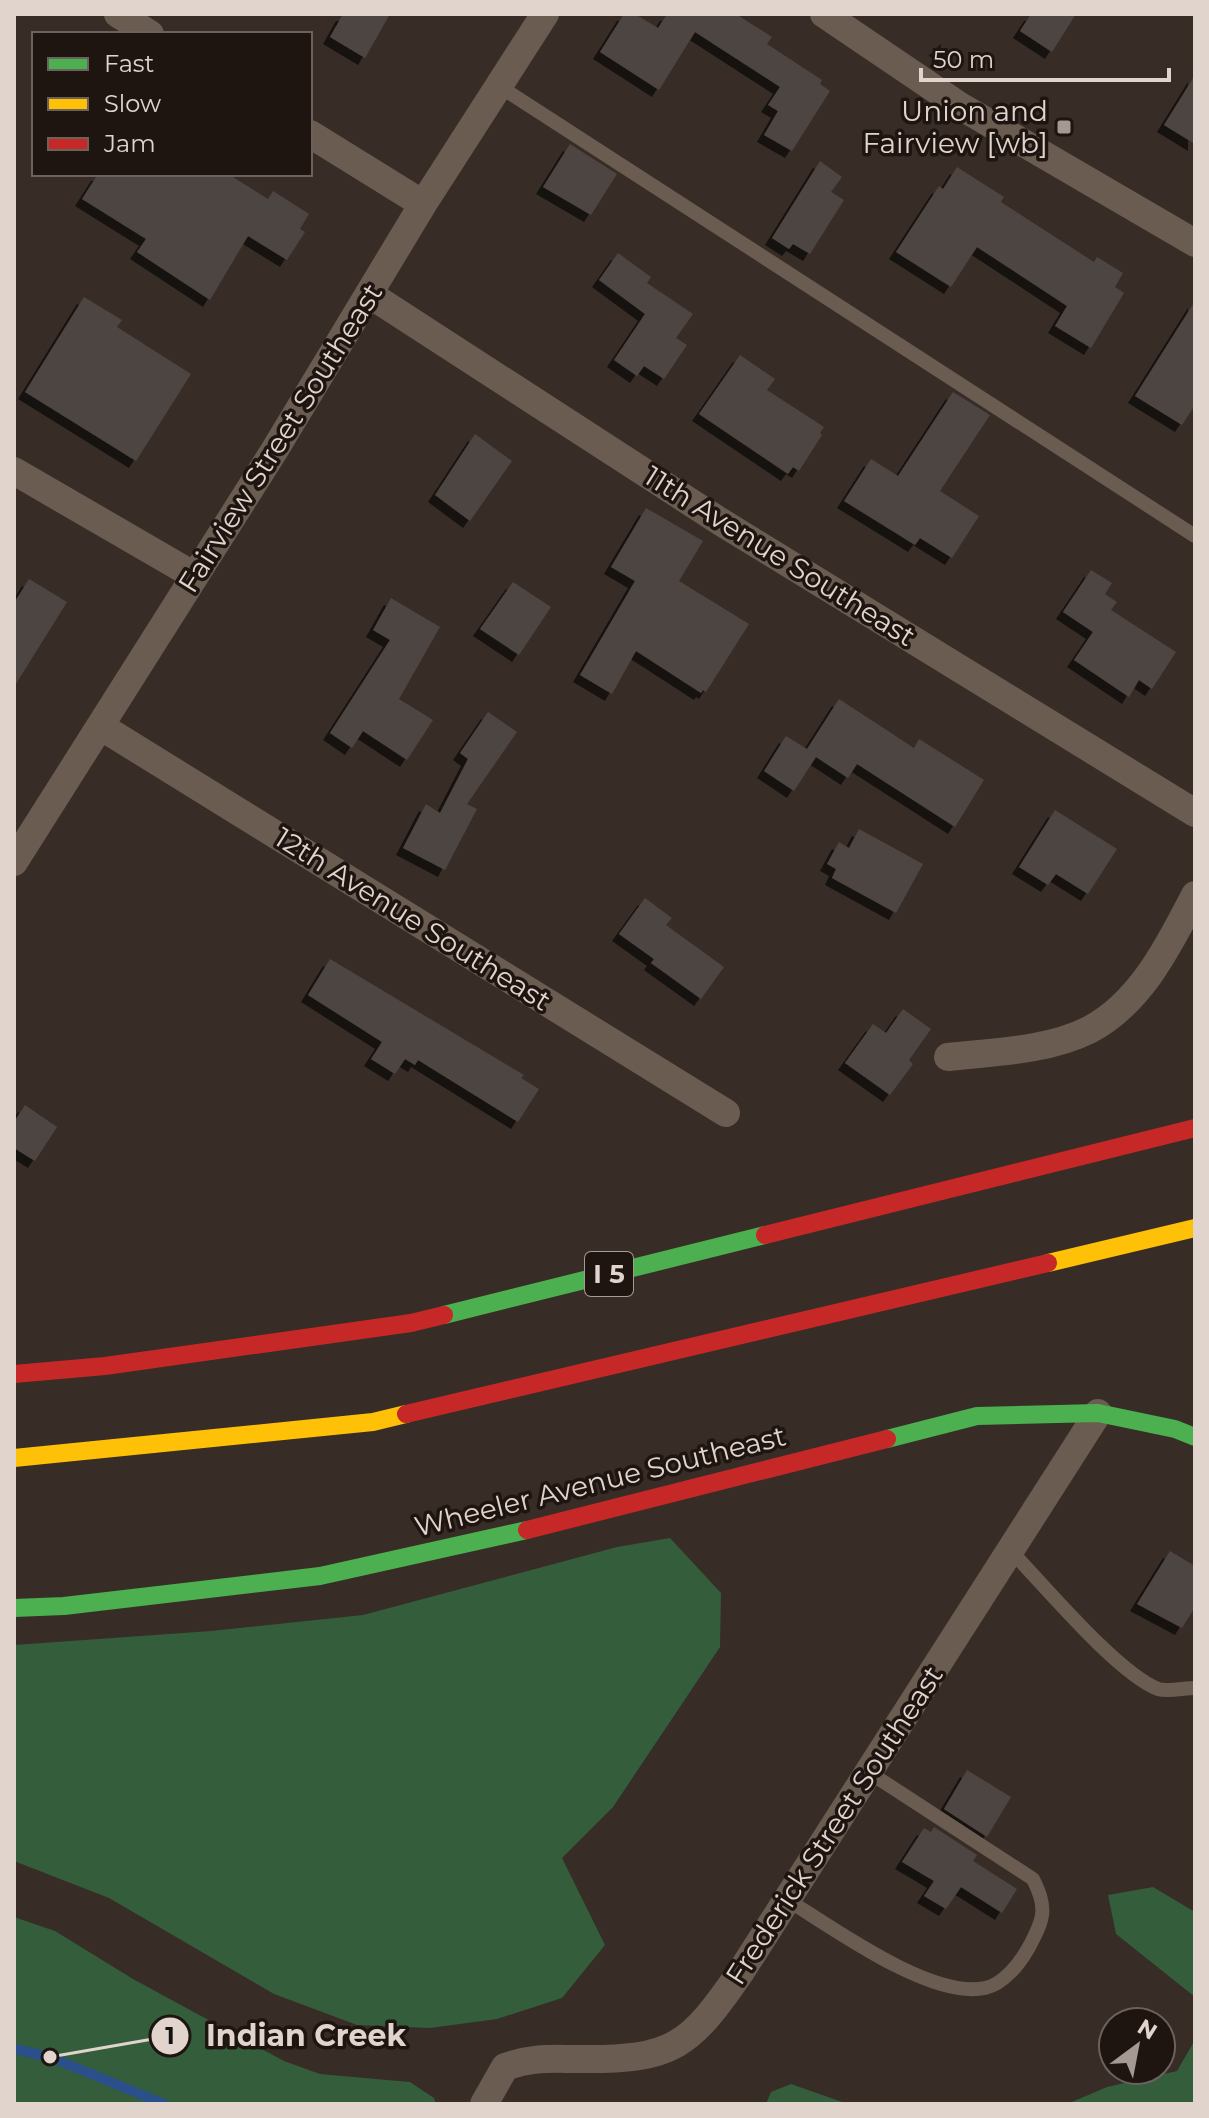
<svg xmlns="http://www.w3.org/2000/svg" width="1209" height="2118" font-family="Montserrat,sans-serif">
<defs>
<filter id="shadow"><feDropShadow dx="-7" dy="7" stdDeviation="0" flood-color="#0009"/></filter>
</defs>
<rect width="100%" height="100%" fill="#372c26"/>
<path fill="#345d3b" d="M670,1538l51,55 -1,54 -107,160 -51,51 43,87 -43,53 -65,21 -67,9 -73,-3 -83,-31 -165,-96 -95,-37v-216l197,-14 152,-16 254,-68z
M1153,1887l42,25v85l-79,-63 -8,-39z
M14,1917l41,14 78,48 151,82 36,13 90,8 24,16 2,6h-422z
M1195,2040v64h-128l40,-17 70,-16z
M791,2084l57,20h-82l5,-12z"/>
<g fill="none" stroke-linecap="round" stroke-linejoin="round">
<path stroke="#2b4f8a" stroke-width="10" d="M14,2049l36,8 114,47"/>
</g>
<path fill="#4e4542" filter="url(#shadow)" d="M343,14h47l-25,44 -35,-21z
M624,14h11l23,14 9,-14h69l36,23 -5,7 55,36 -2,4 10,7 -38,60 -28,-16 14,-24 -10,-6 12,-18 -85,-55 -36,58 -59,-38z
M1031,14h45l-24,38 -32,-21z
M1195,75v69l-31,-19z
M570,144l47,30 -26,41 -48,-28z
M820,161l22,16 -11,15 13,8 -34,54 -17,-10 -4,5 -17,-11z
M957,167l47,30 -3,5 93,60 3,-5 26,16 -8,14 9,6 -33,55 -36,-22 12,-20 -90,-59 -26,40 -55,-35 43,-66 4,3z
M98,174h130l40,25 5,-8 36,23 -9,15 5,3 -18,28 -39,-24 -38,64 -73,-48 9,-13 -64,-40z
M618,253l33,24 -4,6 46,31 -17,24 11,7 -23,34 -20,-13 -7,10 -23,-16 31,-46 -46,-34z
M84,297l38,23 -5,7 74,47 -55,87 -111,-69z
M1195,301v104l-13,20 -47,-29z
M740,355l35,24 -8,11 57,37 -4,6 2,2 -23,36 -6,-4 -5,7 -89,-60z
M953,392l37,23 -50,76 39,25 -27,42 -32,-20 -5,7 -71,-44 27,-42 27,17z
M475,434l37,27 -42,60 -35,-26z
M646,508l57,33 -24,40 70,43 -43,68 -3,-2 -2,3 -65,-42 -24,43 -32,-19 55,-94 -24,-14z
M1091,570l21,13 -7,11 12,8 -6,8 65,42 -24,37 -13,-9 -10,17 -55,-37 19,-28 -30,-20z
M29,579l38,23 -53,85v-84z
M513,582l38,25 -32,48 -39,-26z
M391,598l49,29 -41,72 34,21 -26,40 -44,-29 -11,17 -22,-15 60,-93 -17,-10z
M839,699l75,49 5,-9 65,41 -29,47 -98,-63 -9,14 -32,-21 -22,34 -30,-20 22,-35 21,13z
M488,712l29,20 -50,72 10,5 -32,61 -42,-22 23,-44 14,9 28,-54 -8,-6z
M1055,810l62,39 -29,45 -32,-20 -8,11 -29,-18z
M859,829l64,35 -27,49 -64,-35 4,-9 -9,-5 12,-22 10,6z
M645,898l27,20 -6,7 58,42 -23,32 -50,-36 3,-4 -35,-25z
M330,959l194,116 -3,3 18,11 -21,33 -100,-62 -3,5 -10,-6 -10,15 -24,-15 11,-17 -74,-47z
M903,1009l28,20 -22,31 4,4 -23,31 -45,-32 28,-39 13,9z
M25,1105l32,22 -22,34 -21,-13v-26z
M1170,1551l25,15v41l-13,21 -45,-24z
M967,1770l44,27 -24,40 -43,-28z
M934,1827l43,28 -4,6 44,28 -15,24 -41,-26 -15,22 -22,-13 10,-15 -32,-19 22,-34 7,4z"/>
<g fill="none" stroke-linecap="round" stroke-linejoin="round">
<path stroke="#6a5c50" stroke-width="14" d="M499,86l696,450
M1010,1550c34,35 107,123 148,139 10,3 26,-1 37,-1
M786,1899c46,28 145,101 199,89 19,-4 35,-25 44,-41 15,-28 19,-39 4,-68l-166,-108"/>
<path stroke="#6a5c50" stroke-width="28" d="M118,14l32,20
M824,14l136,92 235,137
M310,134l113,70
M369,294l352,228 474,291
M14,471l181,105
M100,726l626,387
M14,862l260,-411 149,-247 122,-190
M948,1057c45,-5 99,-6 141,-27 52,-27 80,-85 106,-135
M484,2104l21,-37c29,-10 44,-8 74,-8 95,1 110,-12 163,-89l356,-557"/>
<path stroke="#4caf50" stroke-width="18" d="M444,1315l321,-80
M887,1439l90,-23 121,-3 77,16 20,8
M14,1608l50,-2 256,-30 207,-46"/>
<path stroke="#ffc107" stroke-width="18" d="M1048,1263l147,-35
M14,1458l359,-36 33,-8"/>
<path stroke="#c62828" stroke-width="18" d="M765,1235l430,-107
M14,1374l91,-8 306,-43 33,-8
M406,1414l642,-151
M527,1530l360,-91"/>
</g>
<rect fill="#a59993" stroke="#1e1511" stroke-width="3" x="1056" y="119" width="16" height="16" rx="4"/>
<g text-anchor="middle" stroke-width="7" stroke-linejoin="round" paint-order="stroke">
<rect fill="#1e1511" stroke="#a69b95" stroke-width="2" x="585" y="1252" width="48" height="44" rx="6"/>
<g font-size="26" font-weight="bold" fill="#e0d4cd">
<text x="609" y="1283">I 5</text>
</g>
<g font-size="28" fill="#e0d4cd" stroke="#1e1511" text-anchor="end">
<text x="1048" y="121">Union and<tspan x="1048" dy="32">Fairview [wb]</tspan></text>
</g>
<g font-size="28" fill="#e0d4cd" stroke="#1e1511">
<text transform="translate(280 438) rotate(-58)" y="10">Fairview Street Southeast</text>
<text transform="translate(780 556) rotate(32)" y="10">11th Avenue Southeast</text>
<text transform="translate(413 919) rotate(32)" y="10">12th Avenue Southeast</text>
<text transform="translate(600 1481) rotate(-14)" y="10">Wheeler Avenue Southeast</text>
<text transform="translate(834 1825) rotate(-57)" y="10">Frederick Street Southeast</text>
</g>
</g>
<path fill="none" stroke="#e0d4cd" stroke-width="3" d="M50 2057L170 2036"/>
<g fill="#e0d4cd" stroke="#1e1511" stroke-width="3">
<circle cx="50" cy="2057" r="8"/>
<circle cx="170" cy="2036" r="20"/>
</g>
<g font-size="24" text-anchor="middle" font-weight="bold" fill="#111">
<text x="170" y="2044">1</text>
</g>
<g font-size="30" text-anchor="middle" font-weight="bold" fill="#e0d4cd" stroke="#1e1511" stroke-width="7" stroke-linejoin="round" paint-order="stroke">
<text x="306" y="2046">Indian Creek</text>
</g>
<rect width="1209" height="2118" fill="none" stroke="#e0d4cd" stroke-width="32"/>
<rect x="32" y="32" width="280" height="144" fill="#1e1511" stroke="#6c615c" stroke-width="2"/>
<rect x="48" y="58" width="40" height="12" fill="#4caf50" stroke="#6c615c" stroke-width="2"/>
<text x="104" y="72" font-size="24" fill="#e0d4cd">Fast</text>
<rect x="48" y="98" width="40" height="12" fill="#ffc107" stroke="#6c615c" stroke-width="2"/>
<text x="104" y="112" font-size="24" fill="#e0d4cd">Slow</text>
<rect x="48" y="138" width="40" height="12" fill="#c62828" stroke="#6c615c" stroke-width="2"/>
<text x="104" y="152" font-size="24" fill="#e0d4cd">Jam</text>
<g transform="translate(1137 2046) rotate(32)"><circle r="38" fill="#1e1511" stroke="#6c615c" stroke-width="2"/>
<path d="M0-6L14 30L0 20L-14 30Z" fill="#a59993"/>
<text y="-12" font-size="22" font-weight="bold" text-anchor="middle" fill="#e0d4cd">N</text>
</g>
<path d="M921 68v12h248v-12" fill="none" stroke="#e0d4cd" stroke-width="4"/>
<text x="933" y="68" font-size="24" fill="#e0d4cd" stroke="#1e1511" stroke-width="6" paint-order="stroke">50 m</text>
</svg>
